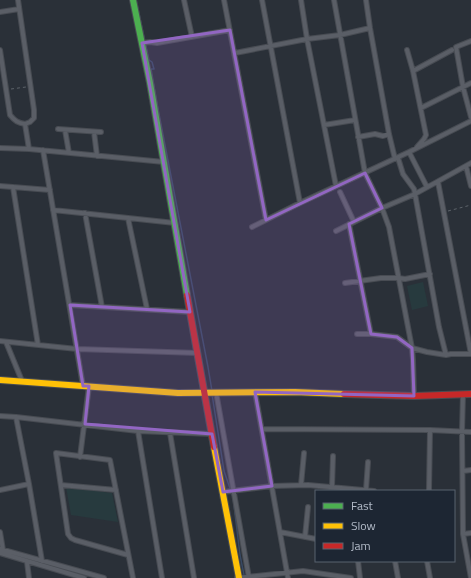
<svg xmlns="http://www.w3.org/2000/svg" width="471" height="578" font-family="'Titillium Web',sans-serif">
<rect width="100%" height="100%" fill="#2a3038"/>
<path fill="#273a3e" d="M423,282l5,24 -16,4 -5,-24z
M66,487l46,6 6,29 -47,-7z"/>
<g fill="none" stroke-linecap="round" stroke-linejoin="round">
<path stroke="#384963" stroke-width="1.5" d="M136,0l13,60 3,2 2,7h-3l7,40 50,258 4,24
M212,394l12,77 9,26 7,58 4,20"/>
<g stroke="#484c53" stroke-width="6">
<path id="street" d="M18,0l16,110v8l-4,4 -5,2
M184,0l8,37
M224,0l42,220
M262,0l38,203
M301,0l6,39 29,147
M334,0l31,173 17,35 7,19 23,121 1,12 1,36
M366,0l4,28 19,106 6,25
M0,12l19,-3
M471,41l-15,6 7,40 8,30
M142,43l8,-1 7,1 73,-13
M0,50l10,65c5,6 8,8 15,9l4,25
M407,50l6,21 13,64 -2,4 -7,8
M235,53l72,-14 33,-4 30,-7
M413,71l39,-21
M421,108l50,-25
M324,125l31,-5
M58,129l43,3
M65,130l4,23
M94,132l3,24
M358,137l17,-3 8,2 6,-2
M0,148l29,1 135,13
M43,150l40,236
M409,152l18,35
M398,158l5,16 11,15 1,5 24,133 7,28
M466,166l5,20
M438,182l33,172
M0,186l50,4
M13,187l25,158
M340,192l14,30
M53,210l122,13
M85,213l17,94
M128,218l19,91
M349,224l22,110
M252,227l48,-24 109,-51 62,-31
M336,231l46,-23 33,-14 56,-31
M345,283l36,-5h18l6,1 25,-5
M70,305l120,7
M357,334h14l26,3 15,11 15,4 19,3 5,-1h20
M0,341l77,8 121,4
M6,342l16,39
M216,392l33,186
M255,392l33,186
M463,394l-1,38 1,102 8,44
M0,416l16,1 122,14 74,3
M16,417l13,67 13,77
M262,429l168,1 41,2
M138,431l24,147
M170,433l24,145
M80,457l9,-71
M463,471l8,-1
M61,485l55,5
M301,485l3,-32
M332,487l1,-31
M0,490l29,-6
M366,490l2,-28
M429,491l1,-61
M223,492l49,-6 36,-1 66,6
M0,532l3,18
M280,532l36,7
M463,534l8,-1
M305,537l3,-30
M0,549l104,29
M0,553l84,25
M128,555l-53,-15 -4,-2 -3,-4 -12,-81 54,7 23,118
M358,561l2,17
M395,561l3,17
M427,561l3,17
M27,562l2,16
M237,578l66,-7 48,7"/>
</g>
<g stroke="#484c53" stroke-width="8">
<path id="fast" d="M133,0l17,83 37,212"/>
</g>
<g stroke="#484c53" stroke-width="8">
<path id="slow" d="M0,380l178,13 117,-1 49,2
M214,447l25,131"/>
</g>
<g stroke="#484c53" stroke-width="8">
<path id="jam" d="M187,295l27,152
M344,394l70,2 57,-2"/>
</g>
<path stroke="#5d636a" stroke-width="1" stroke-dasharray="3 3" stroke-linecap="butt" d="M11,89l15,-2
M448,211l23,-6"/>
<use href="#street" stroke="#5a5e66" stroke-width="4"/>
<use href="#fast" stroke="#4caf50" stroke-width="6"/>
<use href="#slow" stroke="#ffc107" stroke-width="6"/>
<use href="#jam" stroke="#c62828" stroke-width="6"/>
</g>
<path fill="#9266c3" fill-opacity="0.2" stroke="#9266c3" stroke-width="3" stroke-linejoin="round" d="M230,30l36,190 99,-47 17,35 -33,16 22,110 26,3 15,11 2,48 -159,-4 17,94 -49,6 -11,-58 -127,-10 4,-38h-6l-13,-81 120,7 -48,-269z"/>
<rect x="315" y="490" width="140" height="72" fill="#1d2633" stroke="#59626f"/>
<rect x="323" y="503" width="20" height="6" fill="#4caf50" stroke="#59626f"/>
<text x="351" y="510" font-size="12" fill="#b4bcc9">Fast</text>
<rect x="323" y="523" width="20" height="6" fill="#ffc107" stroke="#59626f"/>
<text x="351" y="530" font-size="12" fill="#b4bcc9">Slow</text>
<rect x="323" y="543" width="20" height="6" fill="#c62828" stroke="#59626f"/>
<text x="351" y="550" font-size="12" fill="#b4bcc9">Jam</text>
</svg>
